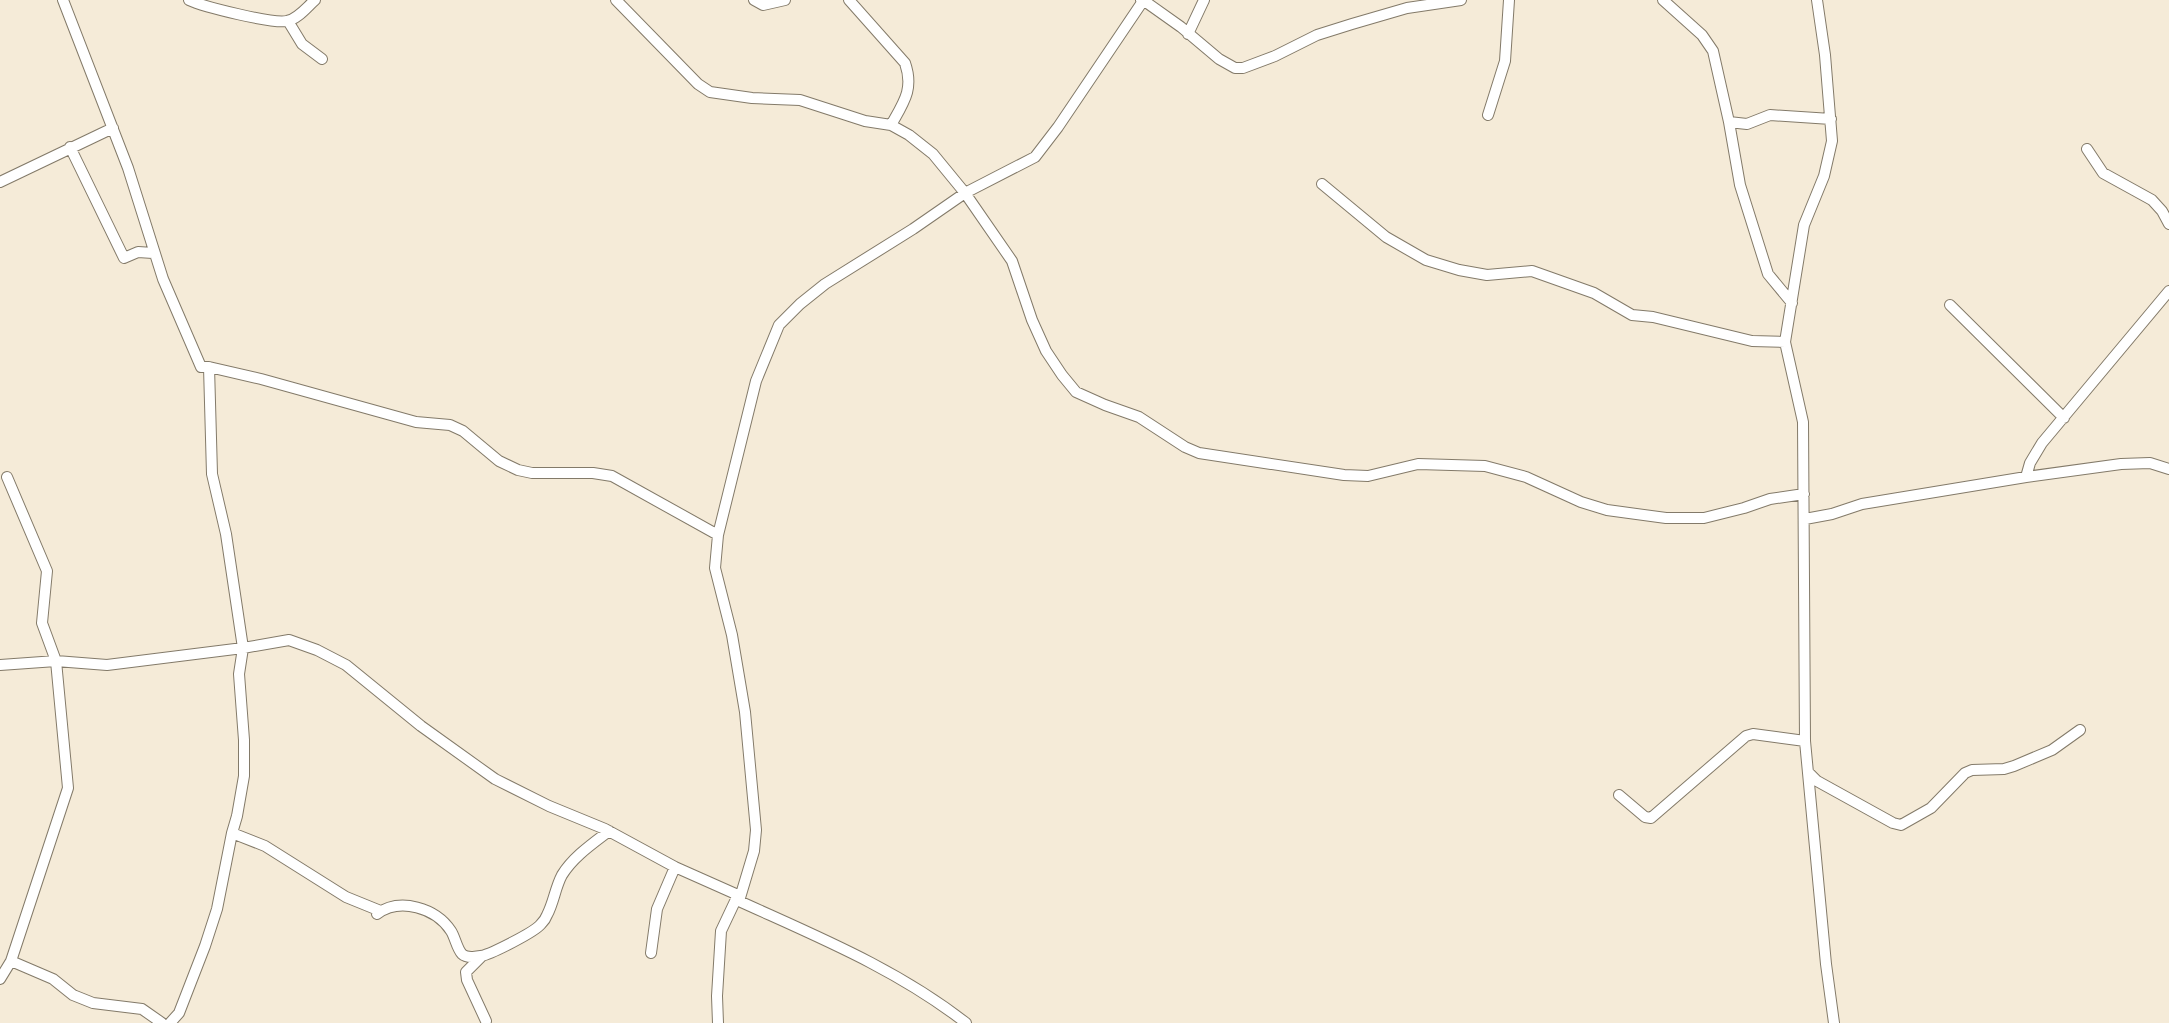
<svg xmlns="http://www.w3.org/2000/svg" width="2169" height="1023" font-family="'Work Sans',sans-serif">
<rect width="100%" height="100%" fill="#f5ebd8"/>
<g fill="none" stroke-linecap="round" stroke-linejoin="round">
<g stroke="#837a69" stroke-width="12">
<path id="minor" d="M63,0l65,168 35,111 38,88h8l3,107 14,60 17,114 46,-8 28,10 29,15 75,61 74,53 54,27 56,23 70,38 63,28 1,6c79,36 158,68 227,122
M189,0c15,7 84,24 98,21 11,-2 20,-14 28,-21
M616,0l82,84 12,8 42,6 48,2 65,21 26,4 18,10 24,19 32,39 47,68 20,59 14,31 16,24 14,17 29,13 34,12 46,30 14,6 145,22 24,1 50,-12 67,2 41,11 55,25 26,8 59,8h38l40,-10 26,-9 34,-5
M754,0l9,5 22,-5
M849,0l56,63c9,26 -1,39 -14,62
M1143,0l38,27 38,32 16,9h8l32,-12 42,-21 35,-11 55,-16 54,-8
M1663,0l39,35 11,16 16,71 11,63 28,89 24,29
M1817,0l8,55 7,86 -8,35 -20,49 -19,117 18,80 2,319 21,223 8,59
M288,21l14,23 20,15
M1188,34l16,-34
M1488,115l17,-54 4,-61
M1729,122l18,2 23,-9 61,4
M70,147l54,111 14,-6 15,1
M2087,149l16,24 49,27 10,11 7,13
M0,182l113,-54
M1322,184l64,53 40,23 33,10 28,5 45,-4 62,22 38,22 21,2 99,24 33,1
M1950,305l114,113
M209,367l52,12 155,43 34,3 13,6 36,30 19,9 14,3h61l19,3 106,59
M2026,477l4,-14 12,-20 127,-152
M1805,519l27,-5 30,-10 164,-27 95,-13 29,-1 19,6
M0,665l56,-4 51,4 136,-17 -4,26 5,66v36l-7,40 -5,17 -15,76 -12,37 -26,67 -9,10
M1809,773l8,8 76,42 8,2 30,-17 34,-35 7,-3 32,-1 10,-3 38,-16 28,-20
M1619,795l26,22 6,1 95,-82 7,-2 52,7
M232,833l33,13 81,51 32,13 -1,4c23,-17 59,-6 74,17 4,6 6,18 11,23 4,4 14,3 19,2 10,-2 54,-24 60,-32 2,-2 5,-6 6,-9 7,-13 8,-27 15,-40 11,-18 30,-31 47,-44
M739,901l15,-50 2,-21 -11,-118 -13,-77 -17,-67 3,-33 38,-154 23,-56 21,-21 25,-20 88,-55 52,-36 70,-36 23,-30 85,-126 -2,-1
M651,953l6,-44 18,-42
M482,956l-16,16 1,8 19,41
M11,961l42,18 20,16 20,8 49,6 20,14
M0,979l11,-18 57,-173 -12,-127 -14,-38 5,-52 -40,-94
M718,1023l-1,-27 4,-65 17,-36"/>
</g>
<use href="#minor" stroke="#fff" stroke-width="10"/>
</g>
</svg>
